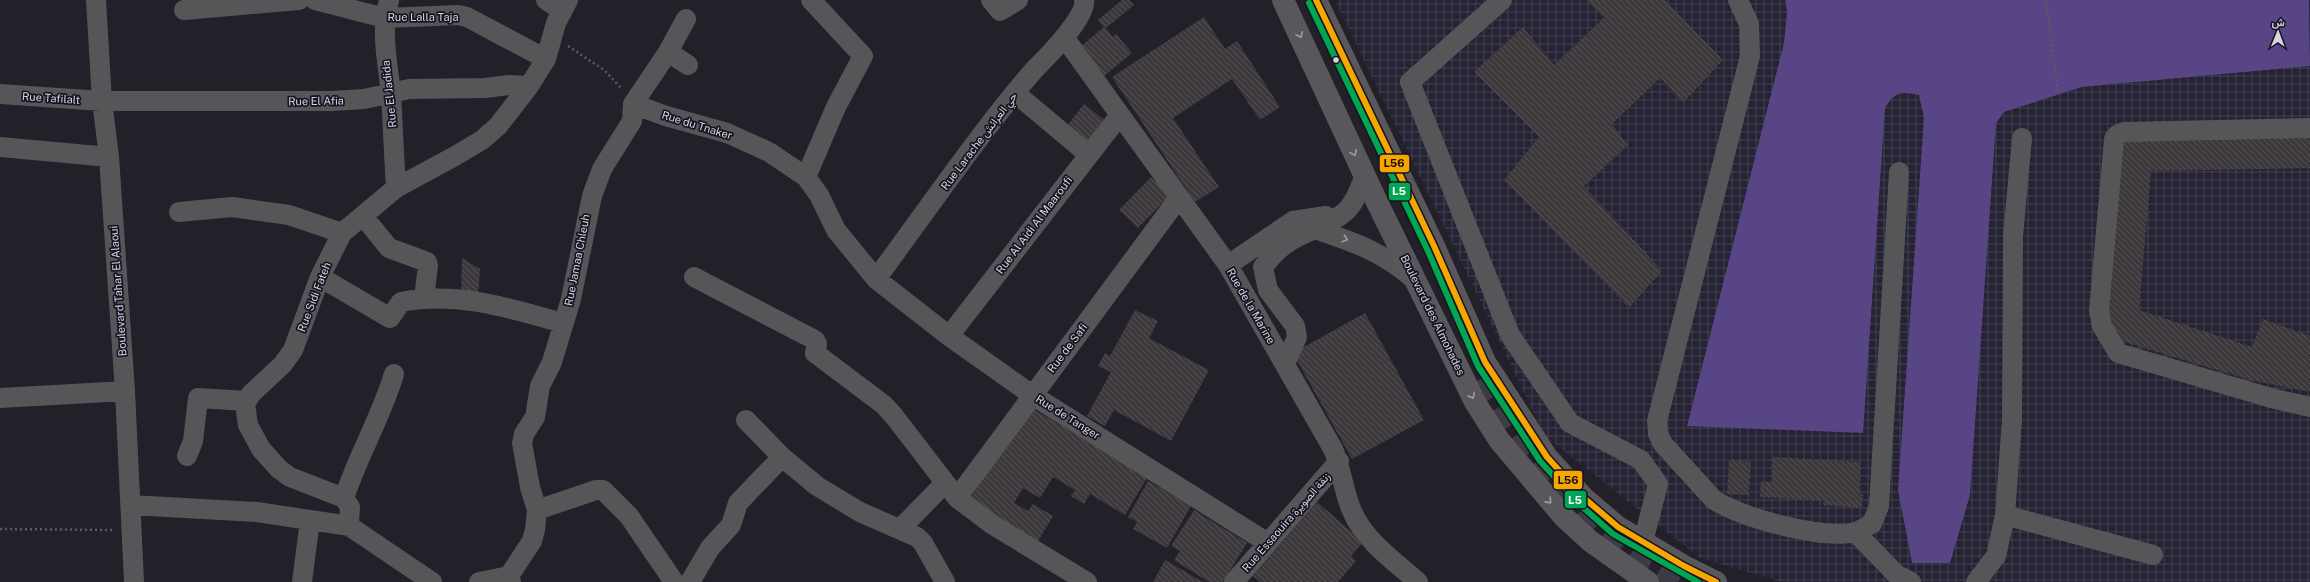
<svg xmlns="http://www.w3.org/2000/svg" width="2310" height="582" font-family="'Public Sans',Vazirmatn,sans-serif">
<defs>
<pattern id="industrial-grid" width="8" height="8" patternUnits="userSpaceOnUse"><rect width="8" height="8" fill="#252234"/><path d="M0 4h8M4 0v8" fill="none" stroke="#444151"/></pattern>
<pattern id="building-back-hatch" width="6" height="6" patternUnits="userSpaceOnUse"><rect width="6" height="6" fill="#3c383b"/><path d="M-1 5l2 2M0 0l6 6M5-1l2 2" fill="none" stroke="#575457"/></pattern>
</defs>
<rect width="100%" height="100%" fill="#222028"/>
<path fill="url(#industrial-grid)" d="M1335,0h450l2,12 -3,31 101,65 8,-12 13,-4 98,20 78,-25 228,-21v516h-528l-82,-24 -155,-122z"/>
<path fill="#584586" d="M1785,0h524l1,66 -228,21 -78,25 -8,11 -26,372 -20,68h-38l-14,-73 26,-372 -5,-23c-18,-4 -24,-3 -34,13l-22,325 -176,-7 97,-383 3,-31z"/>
<path fill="url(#building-back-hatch)" d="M1122,0h7l5,5 -28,23 7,9 3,-3 16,19 -29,24 -24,-29 25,-21 -6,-7z
M1587,0h78l58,60 -40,43 -23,-25 -48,46 16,21 -44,41 78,85 -33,37 -125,-128 35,-43 -65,-65 49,-45 31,38 50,-47z
M1204,17l21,32 12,-8 43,66 -20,13 -28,-41 -59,39 46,69 -24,15 -83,-125z
M1084,104l23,18 -20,26 -23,-18z
M2123,137h187v31l-159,3 -12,139 113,37 11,-28 47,17v56l-60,-12 -132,-40 -12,-32z
M1151,177l19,18 -32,33 -19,-18z
M462,258l18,11 -2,30 -17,-2z
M1135,310l23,11 -9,17 60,32 -38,71 -57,-31 -9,16 -18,-10 24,-44 -13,-6 7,-13 5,3z
M1365,313l59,107 -72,39 -59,-106z
M1026,405l122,71 -23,39 -35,-21 -6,10 -13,-8 4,-6 -22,-13 -13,21 -17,-10 -9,15 14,8 5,-7 20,12 -16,27 -69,-40z
M1773,457l88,5 -2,32h4l-1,14 -39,-3 1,-4 -64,-4 1,-16 11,1z
M1729,460l22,2 -2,33 -22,-1z
M1148,481l43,25 -24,42 -34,-19 4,-7 -9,-5z
M1317,502l46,40 -12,14 5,5 -18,21h-78l-7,-6z
M1194,510l53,33 -24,39h-14l-35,-22 6,-9 -9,-5z
M1165,560l38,22h-50z"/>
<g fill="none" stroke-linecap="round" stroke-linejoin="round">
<path stroke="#3d3b43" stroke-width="22" stroke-dasharray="22 11" stroke-linecap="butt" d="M1485,377c40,84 114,166 199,205"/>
<path stroke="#5c5b5f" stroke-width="2.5" stroke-dasharray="2 3" stroke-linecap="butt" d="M2046,0l12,94
M568,46l36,24 18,19
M0,529l113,1"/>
<path stroke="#565659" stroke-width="20" d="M96,0l6,101 7,56 16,234 9,191
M315,0l70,18 73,-3 9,2 79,42
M389,0c-9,35 -1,61 2,95 2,31 3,62 5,93
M546,0l15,10
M991,0l9,11 18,-11
M1502,0l-92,82 100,253 60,88 71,37 17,24 -15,58
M1738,0l11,24 1,32 -93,365 1,13 5,10 51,56c29,18 108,40 142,32 5,-2 11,-6 16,-8l7,-18 20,-334
M184,10l115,-10
M1064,37l164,228 105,184c9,20 10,42 19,62 12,29 42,50 66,71
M668,52l20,13
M1015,93l73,61
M0,94l102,7h230l32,-2 45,-10 76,-1 24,-3 20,1
M633,104l33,12 61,17 42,19 37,25 13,18 17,35 40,49 73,57 83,59 236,148
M2310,128l-186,4 -7,3 -3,4 -15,172 3,15 16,27 153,45 39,9
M0,147l109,10
M1365,175c-13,35 -17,39 -50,54 41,14 66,22 99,50
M806,177l30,-70 27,-51 -52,-56
M179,212l53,-5 57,8 53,18
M363,216l26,32 38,14 1,4 -4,32
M1228,265l65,-44 33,-5
M320,277l70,41 11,-16c57,-11 108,6 162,21
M694,277l121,63 2,4 -2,9 69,52 10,11 63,82 36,27 94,57
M876,279c52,-70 101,-143 158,-209 12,-12 54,-54 50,-70
M949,336l171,-221
M1285,364l12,-27 -2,-11 -27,-36 -5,-23c16,-21 28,-28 52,-38
M0,398l125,-7
M746,420l36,37 35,29 43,26 57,25 6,6 22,39
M187,456l6,-15 5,-43 49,3
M344,498c14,-42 37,-81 50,-124
M957,498l221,-299
M131,505l126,7 93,14
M537,510l59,-20h7l26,26 45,66
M2005,515l148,40
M900,529l45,-46
M1855,532l41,42 15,8
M302,582l8,-62
M432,582l-80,-54 -3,-5 1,-16 -6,-9 -54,-21 -11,-8 -18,-20 -13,-24 -3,-21 6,-10 32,-30 10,-14 27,-73 22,-44 54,-45 59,-32 27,-16 16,-14 31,-40 17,-27 10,-36 12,-23
M479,582l30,-6
M511,582l-2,-6 23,-35 3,-11 2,-20 -7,-23 -8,-44 2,-9 11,-17 5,-31 12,-24 19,-63 21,-103 10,-27 30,-48 1,-17 35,-52 18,-33
M690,582l20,-34 21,-23 7,-22 44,-46
M1234,582l105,-121
M1976,582l20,-26 9,-41 7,-95 1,-184 9,-98"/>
<path stroke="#59575c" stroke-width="22" d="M1283,0l93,200 99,202 24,38 65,77 26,24 58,41
M1316,0l118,246 51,116 62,95 37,41 34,29 66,39 32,16"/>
<g stroke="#171422" stroke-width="9">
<path id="bus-1" d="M1316,0l118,246 51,116 62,95 37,41 34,29 66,39 32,16"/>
</g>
<g stroke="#171422" stroke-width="9">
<path id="bus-2" d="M1309,3l118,246 51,117 62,95 38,42 35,31 85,48"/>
</g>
<use href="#bus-1" stroke="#f7a600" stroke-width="6"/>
<use href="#bus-2" stroke="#00a651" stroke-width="6"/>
</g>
<defs><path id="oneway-chevron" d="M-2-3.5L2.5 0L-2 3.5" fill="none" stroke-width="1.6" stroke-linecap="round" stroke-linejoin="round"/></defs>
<g stroke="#9e9ca4">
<use href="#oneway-chevron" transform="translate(1300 35) rotate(65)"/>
<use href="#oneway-chevron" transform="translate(1354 153) rotate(65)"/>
<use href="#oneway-chevron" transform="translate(1472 396) rotate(64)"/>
<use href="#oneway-chevron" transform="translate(1549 501) rotate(48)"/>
</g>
<use stroke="#9d9ca3" href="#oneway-chevron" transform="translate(1345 239) rotate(18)"/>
<circle fill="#d7d5df" stroke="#171422" stroke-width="1.5" cx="1336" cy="60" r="3.5"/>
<g text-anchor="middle" stroke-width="3.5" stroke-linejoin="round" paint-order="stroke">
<g font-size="11" fill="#d7d5df" stroke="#171422">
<text x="423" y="21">Rue Lalla Taja</text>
<text transform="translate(389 94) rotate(-96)" y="4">Rue El Jadida</text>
<text transform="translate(51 98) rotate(4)" y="4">Rue Tafilalt</text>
<text transform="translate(316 101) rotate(-1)" y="4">Rue El Afia</text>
<text transform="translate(697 125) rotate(17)" y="4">Rue du Tnaker</text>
<text transform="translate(979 141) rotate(-53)" y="4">Rue Larache حي العرائش</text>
<text transform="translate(1034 225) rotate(-53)" y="4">Rue Al Aidi Al Maaroufi</text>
<text transform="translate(577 260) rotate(-79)" y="4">Rue Jamaa Chleuh</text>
<text transform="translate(118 291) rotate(-94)" y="4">Boulevard Tahar El Alaoui</text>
<text transform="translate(314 297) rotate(-69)" y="4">Rue Sidi Fateh</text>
<text transform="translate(1251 306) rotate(60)" y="4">Rue de la Marine</text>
<text transform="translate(1433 315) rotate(64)" y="4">Boulevard des Almohades</text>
<text transform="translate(1067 348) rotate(-53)" y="4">Rue de Safi</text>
<text transform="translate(1068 417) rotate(32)" y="4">Rue de Tanger</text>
<text transform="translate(1286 522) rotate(-49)" y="4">Rue Essaouira زنقة الصويرة</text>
</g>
</g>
<g stroke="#171422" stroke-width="1.5">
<rect x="1379" y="154" width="31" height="19" rx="4" fill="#f7a600"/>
<rect x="1388" y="182" width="23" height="19" rx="4" fill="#00a651"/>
<rect x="1553" y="470" width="30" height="20" rx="4" fill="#f7a600"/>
<rect x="1564" y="490" width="23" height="19" rx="4" fill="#00a651"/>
</g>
<g font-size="11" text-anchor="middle" font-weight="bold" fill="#fff">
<text x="1399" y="195">L5</text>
<text x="1575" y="504">L5</text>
</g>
<g font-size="11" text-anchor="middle" font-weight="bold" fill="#111">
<text x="1394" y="167">L56</text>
<text x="1568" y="484">L56</text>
</g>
<g transform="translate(2278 32) rotate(1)" stroke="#171422" stroke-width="3" paint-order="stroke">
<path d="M0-3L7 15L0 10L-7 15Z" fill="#d7d5df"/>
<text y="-6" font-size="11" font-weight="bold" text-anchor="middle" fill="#d7d5df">ش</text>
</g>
</svg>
